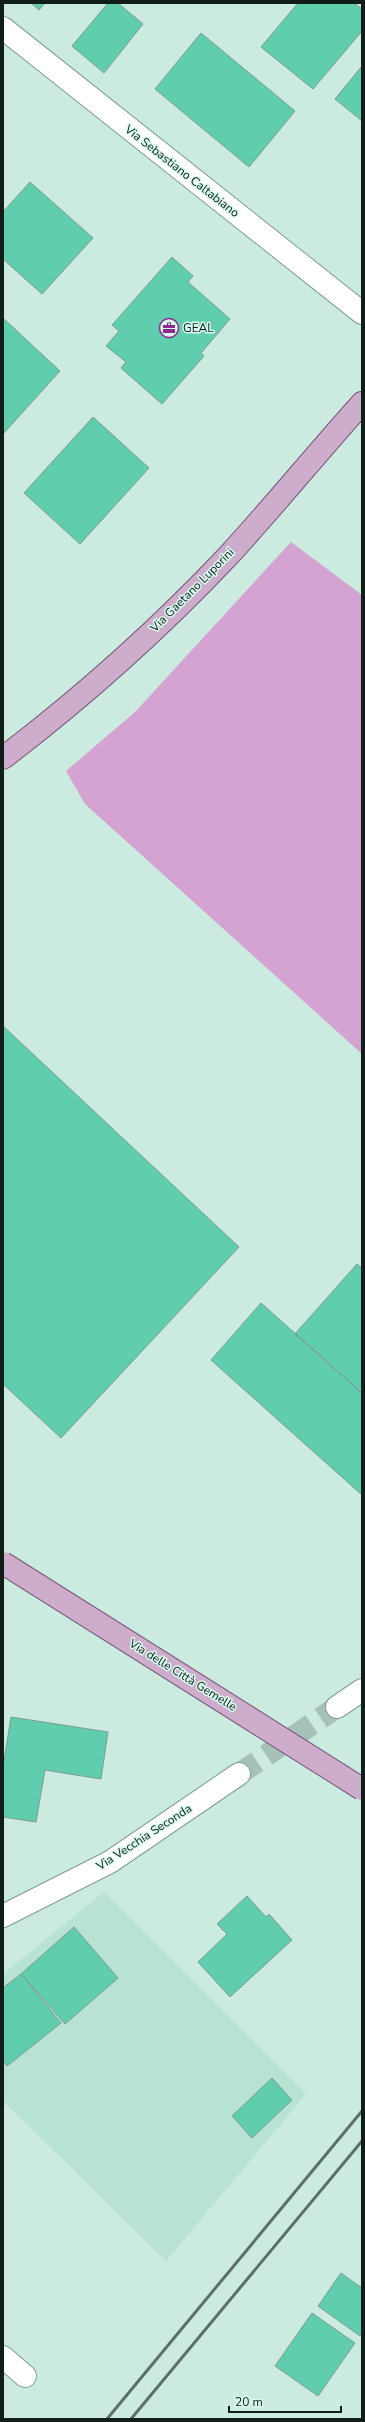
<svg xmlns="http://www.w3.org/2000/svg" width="365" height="2422" font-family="'Nunito Sans',sans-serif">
<rect width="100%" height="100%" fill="#cbebe0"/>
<path fill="#b8e2d3" d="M104,1892l202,202 -140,167 -163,-160v-127z"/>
<path fill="#d4a3d1" d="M291,542l71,53v459l-277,-250 -19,-33 69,-59z"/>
<path fill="#60cdae" stroke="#7d9c91" d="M31,3h14l-6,7z
M108,3h10l25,21 -39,49 -32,-27z
M298,3h56l8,6v22l-49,58 -52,-42z
M201,33l94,78 -46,56 -94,-78z
M362,66v55l-27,-22z
M30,182l63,56 -51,56 -39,-35v-47z
M172,257l21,19 -5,6 42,37 -29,34 3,3 -42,48 -41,-36 5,-6 -20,-16 13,-15 -7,-6z
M3,318l57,53 -57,63z
M93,417l56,51 -69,76 -56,-51z
M3,1026l236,221 -178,191 -58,-54z
M357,1264l5,4v125l-67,-59z
M261,1303l101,90v102l-151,-135z
M11,1717l97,15 -7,47 -56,-9 -9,52 -33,-5v-50z
M247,1896l19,21 3,-3 23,26 -62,57 -32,-35 29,-28 -10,-10z
M74,1927l44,51 -53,46 -44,-50z
M21,1974l40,49 -54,43 -4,-6v-72z
M272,2078l20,22 -40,38 -20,-22z
M341,2273l21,15v44l-2,4 -42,-30z
M312,2313l43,30 -37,53 -43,-30z"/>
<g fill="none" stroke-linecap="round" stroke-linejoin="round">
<path stroke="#a6c2b8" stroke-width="22" stroke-dasharray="22 11" stroke-linecap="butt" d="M239,1774l98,-67"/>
<g stroke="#7f9e93" stroke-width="24">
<path id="minor" d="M3,28l359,285
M337,1707l25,-17
M3,1916l107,-54 129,-88
M3,2357l22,19"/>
</g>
<g stroke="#765677" stroke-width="24">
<path id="primary" d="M3,758c80,-61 156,-129 225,-202 46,-50 89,-103 134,-153"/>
</g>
<use href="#minor" stroke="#fff" stroke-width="22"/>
<use href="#primary" stroke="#ceaccc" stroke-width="22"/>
<path stroke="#5c7069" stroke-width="3" d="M107,2419l255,-308
M131,2419l231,-278"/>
<g stroke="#765677" stroke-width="24" stroke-linecap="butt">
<path id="primary-bridge" d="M3,1563l359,226"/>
</g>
<use href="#primary-bridge" stroke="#ceaccc" stroke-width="22"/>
</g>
<defs>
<g id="office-ring" transform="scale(1)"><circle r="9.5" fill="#d8f9ed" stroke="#902a8f" stroke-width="1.5"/><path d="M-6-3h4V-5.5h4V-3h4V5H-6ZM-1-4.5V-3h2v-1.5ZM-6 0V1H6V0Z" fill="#902a8f"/></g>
</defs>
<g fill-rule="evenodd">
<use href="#office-ring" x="169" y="328"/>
</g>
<g text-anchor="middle" stroke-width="3" stroke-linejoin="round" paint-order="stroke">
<g font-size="12" fill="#111d19" stroke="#d8f9ed">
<text transform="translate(182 171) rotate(38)" y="4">Via Sebastiano Caltabiano</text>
<text transform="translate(192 590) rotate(-45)" y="4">Via Gaetano Luporini</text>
<text transform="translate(183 1675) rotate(32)" y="4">Via delle Città Gemelle</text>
<text transform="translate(144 1837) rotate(-33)" y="4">Via Vecchia Seconda</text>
</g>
<g font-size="12" fill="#111d19" stroke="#d8f9ed" text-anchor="start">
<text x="183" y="332">GEAL</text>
</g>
</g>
<rect width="365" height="2422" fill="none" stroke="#111d19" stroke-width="8"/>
<path d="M229 2406v6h112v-6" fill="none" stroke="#111d19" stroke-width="2"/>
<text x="235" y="2406" font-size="12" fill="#111d19" stroke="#d8f9ed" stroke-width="3" paint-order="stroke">20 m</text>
</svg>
